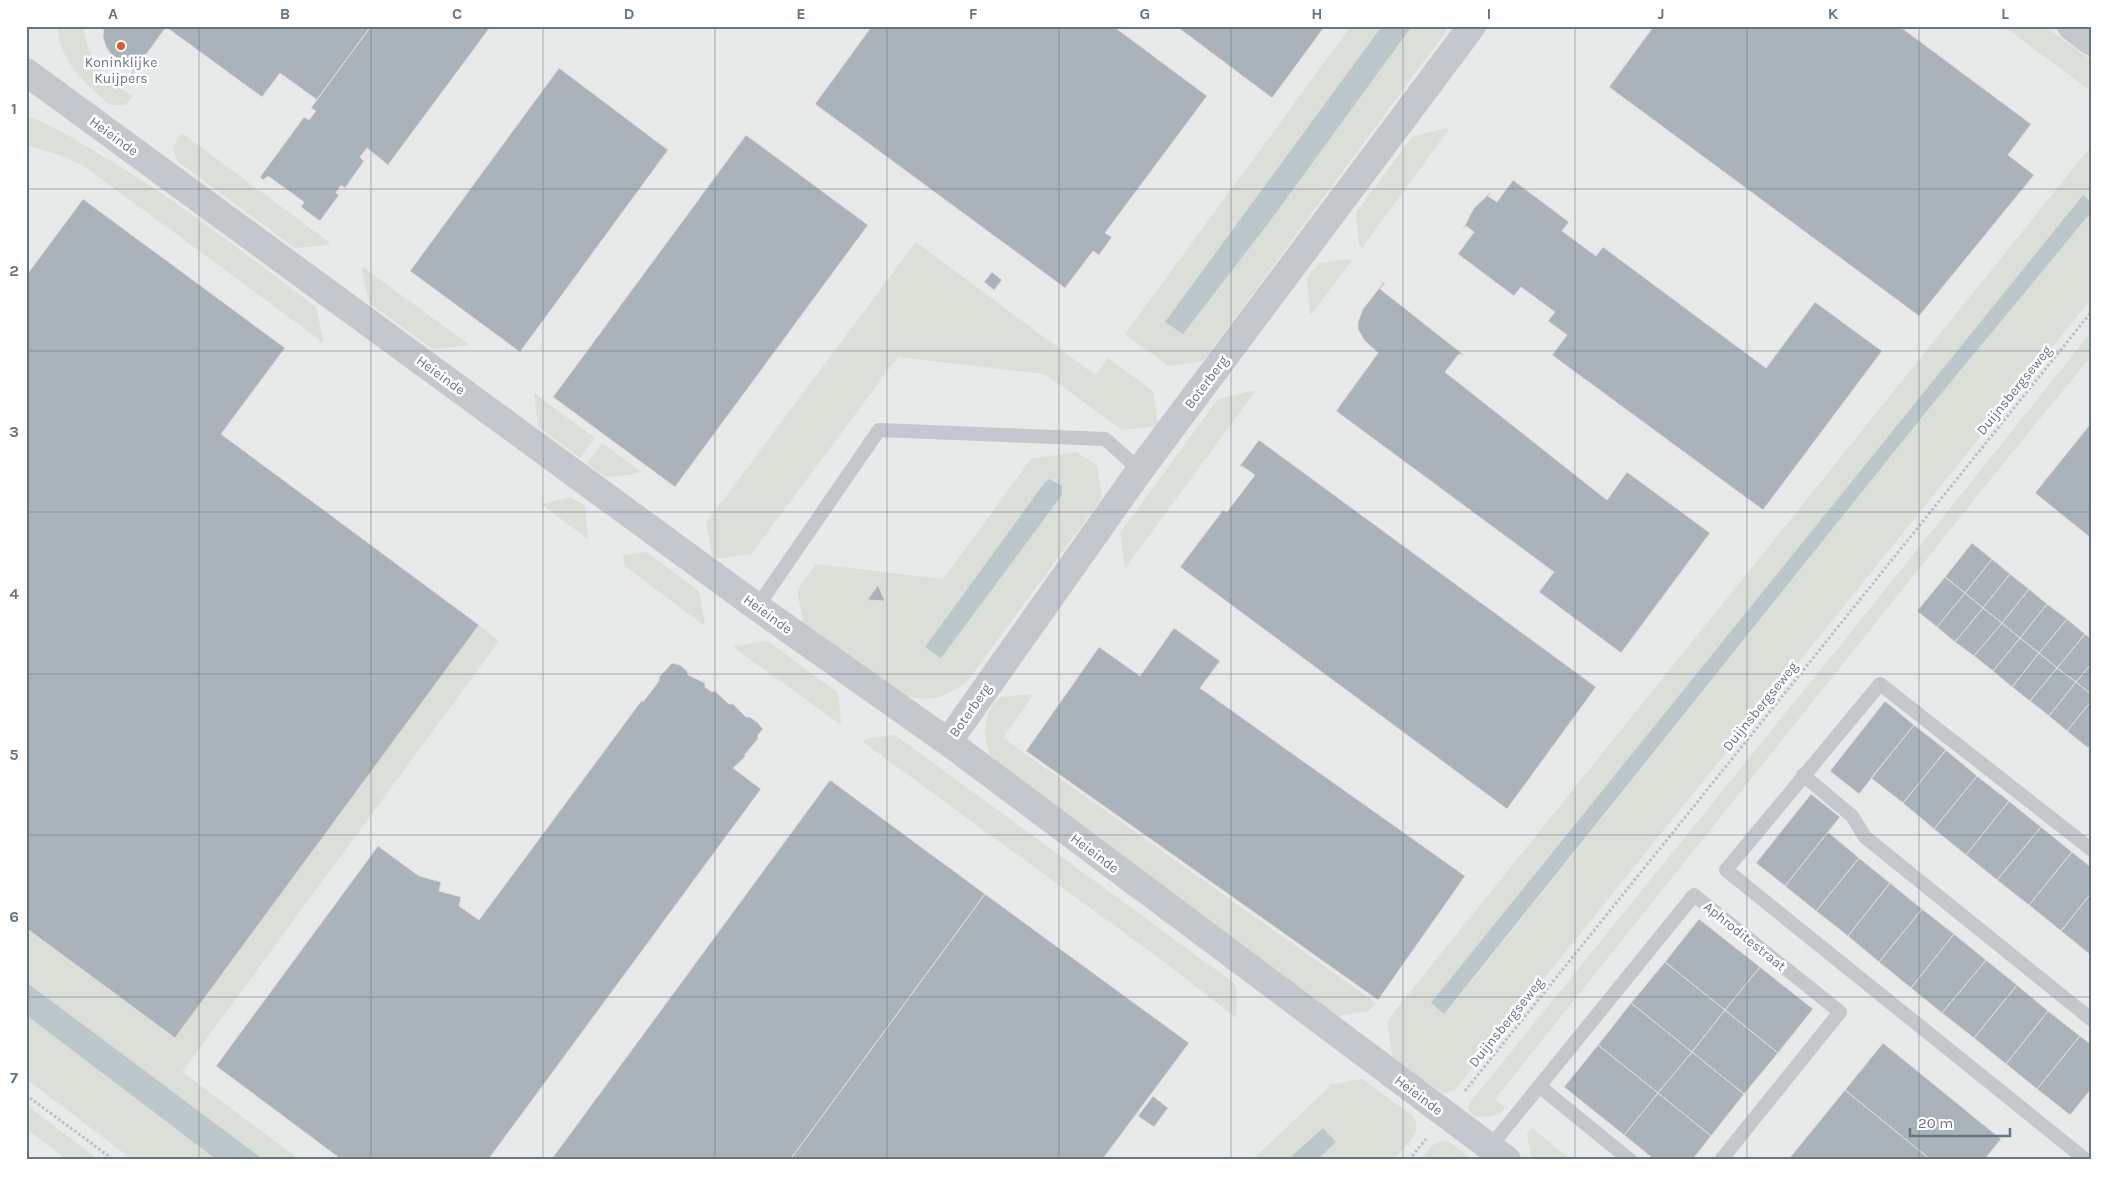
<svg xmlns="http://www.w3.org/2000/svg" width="2118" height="1186" font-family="Karla,sans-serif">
<rect width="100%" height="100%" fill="#fafaf8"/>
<path fill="#e8e9e9" d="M26,26h2066v1134h-2066z"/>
<path fill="#dadfd7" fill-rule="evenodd" d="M58,26h25c7,40 19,48 50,70l-8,9h-15c-25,-22 -51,-43 -52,-79z
M1351,26h31l-217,296 18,12 84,-109 145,-199h38l-247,335 -32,5 -4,-1 -42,-31z
M2003,26h42l47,35v31z
M26,116c25,8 46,22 68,35 78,45 150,102 222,156l7,32 -1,4 -3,-2 1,-1 -236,-174 -21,-10 -37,-11z
M1446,128l3,1 -87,119 -3,-4 -3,-31 56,-76z
M182,133l148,110 -3,2 -32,3 -118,-87 -4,-15z
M2092,145v58l-10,-7 -650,808 12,9 8,-8 474,-593 166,-201v87l-636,790 -10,5 -5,-1 -48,-34 -6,-35 7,-11z
M916,242l179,133 13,-17 41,30 4,3 5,32 -2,3 -34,4 -77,-56 -147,-17 -147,197 -36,5 -3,-4 -6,-32z
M1348,259l4,1 -40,54 -2,-1 -3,-34 12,-16z
M363,267l105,77 -4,2 -31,3 -64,-46 -7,-32z
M2092,331v24l-107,131 -490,613 10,9 -4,5c-10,4 -34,8 -33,-8l375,-463z
M1251,391l4,1 -130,176 -5,-35 98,-134z
M534,393l61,45 -15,20 -42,-32z
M602,443l38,28 -3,3 -31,3 -19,-13z
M1076,452l21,13 5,33 -133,181c-18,17 -38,24 -63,17l-103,-74 -6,-32 19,-26 127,15 88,-120zM1053,479l8,7 1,9 -121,162 -16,-10 120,-165z
M571,497l14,9 3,33 -47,-35z
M646,552l53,39 6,32 -2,2 -78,-59 -2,-11z
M479,625l20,16 -317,431 118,88h-36l-238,-178v-54l149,110z
M766,641l3,1 69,51 3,29 -1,2 -106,-76 1,-2z
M1032,694l1,1 -30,43 373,265 -7,8 -33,5 -345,-259c-9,-20 -9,-46 10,-60z
M895,735l339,248 3,6 -1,29 -69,-54 -304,-222 2,-3z
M26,1015l191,145h-84l-107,-81z
M1362,1079l50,36c14,16 -9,33 -20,45h-75l19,-18 -13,-14 -36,32h-35l77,-73v-2z
M26,1105l73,55h-32l-41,-32z
M1532,1128l39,32h-39l-5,-26z
M1441,1141l10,2 22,17h-54l14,-15z"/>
<path fill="#bbc7cb" d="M1382,26h30l-145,199 -84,109 -18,-12z
M2083,195l9,8v8l-166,201 -482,602 -13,-11z
M1050,479l12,7v9l-121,163 -16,-11 120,-165z
M26,982l238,178h-47l-191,-145z
M1323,1128l13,14 -19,18h-30z"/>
<path fill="#aab3b9" stroke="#dcdcda" d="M104,26h267l-56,76 1,-3 -36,-26 -18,24 -96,-70 -36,50 3,-7 -22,-16 -5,-7 -3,-10z
M371,26h120l-103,139 -21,-17 -7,9 4,4 -19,27 -4,-3 -5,8 3,2 -19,26 -19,-14 3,-5 -36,-26 -5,4 -3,-3 44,-60 5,3 7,-9 -5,-3z
M872,26h241l94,70 -102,137 7,4 -13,18 -6,-4 -28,37 -250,-184z
M1176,26h149l-53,72z
M1654,26h245l132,98 -23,31 26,20 -115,141 -310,-229z
M559,68l109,82 -148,202 -110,-81z
M746,135l122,90 -193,262 -122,-90z
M1513,180l56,42 -7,9 34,25 7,-9 163,121 49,-66 67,49 -119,159 -211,-155 15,-20 -19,-14 7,-9 -34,-25 -7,9 -56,-42 16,-22 -8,-6 -3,3 11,-21 16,-15 1,1 -3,2 9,6z
M83,199l202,149 -64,86 258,191 -304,413 -149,-110v-652z
M992,272l10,8 -8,10 -10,-8z
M1384,282l1,1 -5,6 84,66 -5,-1 -14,18 162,128 20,-28 83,61 -89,120 -82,-61 15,-20 -218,-161 42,-58 -14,-13 -6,-11v-7l5,-13z
M2092,422v117l-57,-46z
M1259,440l337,247 -89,122 -327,-242 43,-57 4,2 28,-37 -13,-9 -3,1z
M1972,543l20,16 -27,34 -20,-16z
M1992,559l18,15 -27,34 -18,-15z
M2010,574l19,15 -27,34 -19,-15z
M1945,577l20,16 -28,34 -20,-16z
M878,585l7,16 -17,-1v-1z
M2029,589l18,15 -27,34 -18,-15z
M1965,593l18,15 -28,34 -18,-15z
M2047,604l20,15 -28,34 -19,-15z
M1983,608l19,15 -28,33 -19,-14z
M2067,619l18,15 -28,34 -18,-15z
M2002,623l18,15 -27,33 -19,-15z
M1174,628l46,33 -20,27 265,188 -87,124 -352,-249 73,-104 41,29z
M2085,634l7,5v24l-16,19 -19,-14z
M2020,638l19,15 -27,34 -19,-16z
M2039,653l18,15 -27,33 -18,-14z
M672,663l8,2 7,6 1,4 17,8v4l7,5 3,-1 14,13h4l13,13h4l8,6 5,6 -5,6v4l-13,15v3l-12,11 28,21 -273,371h-146l-126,-94 162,-220 41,30 22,6 -2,9 22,6 -2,9 20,14 163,-220 1,2 16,-21v-4z
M2092,663v32l-16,-13z
M2057,668l19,14 -27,34 -19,-15z
M2076,682l16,13v5l-25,31 -18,-15z
M2092,700v44l-4,4 -21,-17z
M1885,701l29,24 -55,69 -29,-23z
M1914,725l32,25 -43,53 -32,-25z
M1946,750l31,26 -43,53 -31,-26z
M1977,776l32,25 -43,54 -32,-26z
M830,780l155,114 -195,266h-239z
M1811,794l29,23 -55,69 -29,-23z
M2009,801l32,26 -44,53 -31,-25z
M2041,827l31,25 -43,53 -32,-25z
M1828,832l31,26 -43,53 -31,-25z
M2072,852l20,16v24l-31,39 -32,-26z
M1859,858l31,25 -42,53 -32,-25z
M1890,883l32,26 -43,53 -31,-26z
M2092,892v64l-31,-25z
M985,894l204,149 -87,117h-312z
M1922,909l32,25 -43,54 -32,-26z
M1699,919l61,48 -35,43 -60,-48z
M1954,934l32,26 -44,53 -31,-25z
M1986,960l31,25 -43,53 -32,-25z
M1665,962l60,48 -33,42 -61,-49z
M1760,967l53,42 -35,44 -53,-43z
M2017,985l31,26 -42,53 -32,-26z
M1631,1003l61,49 -34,41 -60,-48z
M1725,1010l53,43 -34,41 -52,-42z
M2048,1011l32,25 -43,53 -31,-25z
M2080,1036l12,9v43l-22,27 -33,-26z
M1883,1043l118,96 -17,21h-53l-86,-70z
M1598,1045l60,48 -34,42 -60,-48z
M1692,1052l52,42 -33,42 -53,-43z
M1845,1090l86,70h-143z
M1658,1093l53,43 -19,24h-37l-31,-25z
M1153,1096l15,12 -14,19 -16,-11z"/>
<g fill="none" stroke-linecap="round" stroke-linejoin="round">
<path stroke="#bbbfc2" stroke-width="3" stroke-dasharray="2.5 2.5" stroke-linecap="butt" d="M1465,1091l627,-780
M26,1095l88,65
M1409,1160l17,-21"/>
<path stroke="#c3c8cc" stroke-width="14" d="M757,607l122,-177 226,9 35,31
M1803,775l49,41 13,21 227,183
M1539,1086l91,74
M1490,1147l204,-252 146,117 -119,148
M2086,1160l-360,-290 154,-186 212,166"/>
<path stroke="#c3c8cc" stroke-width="28" d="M2071,26l21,16
M26,72l731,535 191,135 559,418
M948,742l192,-272 332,-444"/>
</g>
<path fill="none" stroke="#657683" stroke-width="1" stroke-opacity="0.55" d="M199,26v1134M371,26v1134M543,26v1134M715,26v1134M887,26v1134M1059,26v1134M1231,26v1134M1403,26v1134M1575,26v1134M1747,26v1134M1919,26v1134M26,189h2066M26,351h2066M26,512h2066M26,674h2066M26,835h2066M26,997h2066"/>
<circle fill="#e4572e" stroke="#fff" stroke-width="2" cx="121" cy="46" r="5"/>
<g text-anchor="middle" stroke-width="5" stroke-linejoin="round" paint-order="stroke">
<g font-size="14" fill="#657683" stroke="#fff">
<text x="121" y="67">Koninklijke<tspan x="121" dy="16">Kuijpers</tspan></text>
</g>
<g font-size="14" fill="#657683" stroke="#fff">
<text transform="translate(114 136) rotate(36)" y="5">Heieinde</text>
<text transform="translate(441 375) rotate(36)" y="5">Heieinde</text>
<text transform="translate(1206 382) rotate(-53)" y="5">Boterberg</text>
<text transform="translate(2014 390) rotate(-51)" y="5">Duijnsbergseweg</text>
<text transform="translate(768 614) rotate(36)" y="5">Heieinde</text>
<text transform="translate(1760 706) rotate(-51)" y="5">Duijnsbergseweg</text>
<text transform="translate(970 710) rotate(-55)" y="5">Boterberg</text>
<text transform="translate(1095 853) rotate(37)" y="5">Heieinde</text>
<text transform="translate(1745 936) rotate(39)" y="5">Aphroditestraat</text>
<text transform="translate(1506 1022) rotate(-51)" y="5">Duijnsbergseweg</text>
<text transform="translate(1419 1095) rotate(37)" y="5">Heieinde</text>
</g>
</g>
<rect width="2118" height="1186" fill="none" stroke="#ffffff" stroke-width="55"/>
<path d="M1910 1128v8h100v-8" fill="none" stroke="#657683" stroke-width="2.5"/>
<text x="1918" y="1128" font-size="15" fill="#657683" stroke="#ffffff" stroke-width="4" paint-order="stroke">20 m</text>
<rect x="28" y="28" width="2062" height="1130" fill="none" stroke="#657683" stroke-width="2"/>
<g font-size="16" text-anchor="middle" font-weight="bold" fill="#657683">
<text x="113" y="19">A</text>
<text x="285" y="19">B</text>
<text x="457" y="19">C</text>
<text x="629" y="19">D</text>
<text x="801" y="19">E</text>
<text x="973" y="19">F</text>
<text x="1145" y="19">G</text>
<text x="1317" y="19">H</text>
<text x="1489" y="19">I</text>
<text x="1661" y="19">J</text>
<text x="1833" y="19">K</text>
<text x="2005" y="19">L</text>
<text x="14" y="114">1</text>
<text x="14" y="276">2</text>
<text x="14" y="437">3</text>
<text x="14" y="599">4</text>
<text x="14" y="760">5</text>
<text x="14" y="922">6</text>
<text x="14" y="1083">7</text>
</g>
</svg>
